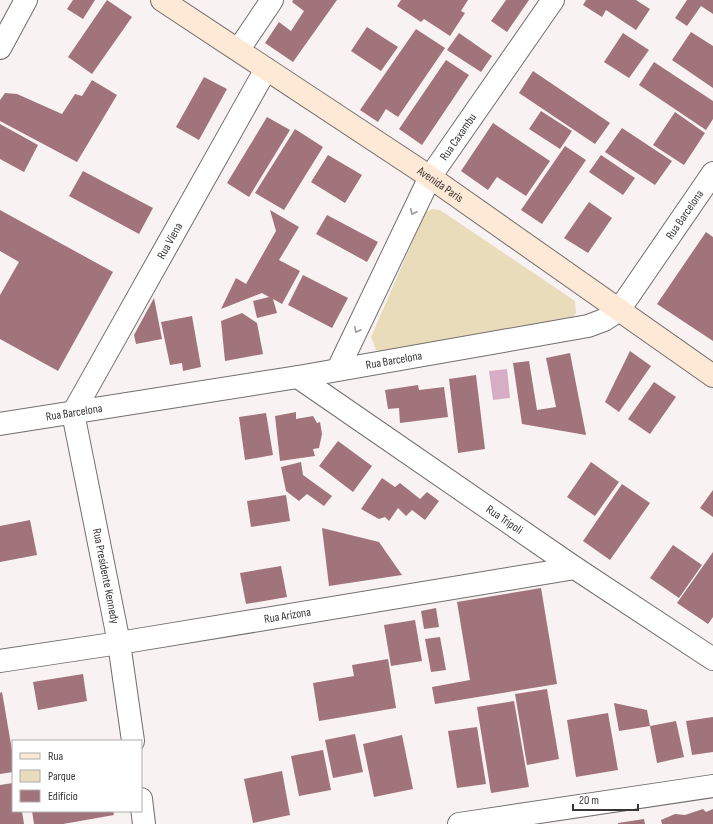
<svg xmlns="http://www.w3.org/2000/svg" width="713" height="824" font-family="'Sofia Sans Condensed',sans-serif">
<rect width="100%" height="100%" fill="#f8f3f2"/>
<path fill="#e9dcba" d="M432,209l8,1 135,91 1,12 -7,10 -180,30 -13,-3 -5,-13 54,-124z"/>
<path fill="#d6adc5" d="M507,369l3,29 -17,2 -4,-29z"/>
<path fill="#a1747b" d="M73,0h22l-12,19 -16,-10z
M107,0l25,17 -40,57 -24,-17z
M293,0h44l-44,62 -28,-19 14,-21 12,9 13,-20 -12,-9z
M401,0h67l-7,11 4,2 -15,23 -26,-17 -3,3 -24,-16z
M506,0h23l-22,32 -16,-11z
M586,0h50l14,9 -14,21 -30,-20 -4,7 -19,-12z
M687,0h26v14l-12,-8 -14,20 -12,-8z
M367,27l31,20 -17,24 -30,-20z
M416,29l29,19 -47,69 -12,-8 -8,13 -18,-12z
M691,32l22,14v42l-41,-28z
M459,33l33,23 -11,16 -34,-22z
M623,33l26,17 -20,28 -25,-16z
M446,60l23,15 -47,70 -23,-16z
M654,62l59,39v18l-7,11 -67,-45z
M533,71l77,52 -15,21 -76,-51z
M204,77l23,12 -28,51 -23,-13z
M92,80l25,15 -40,67 -77,-41v-21l5,-7 12,1 45,20 13,-20 7,2z
M541,111l31,20 -12,18 -31,-20z
M675,112l30,21 -21,32 -31,-20z
M267,117l23,13 -41,67 -22,-14z
M493,123l57,38 -24,35 -29,-19 -9,13 -27,-19z
M0,124l38,21 -14,27 -24,-13z
M622,128l50,33 -17,24 -50,-33z
M295,129l28,18 -39,63 -29,-17z
M565,146l21,14 -44,64 -21,-14z
M328,155l34,20 -17,28 -34,-21z
M601,155l34,23 -12,17 -34,-23z
M83,171l70,37 -14,26 -70,-38z
M589,202l23,16 -24,35 -24,-15z
M0,210l113,62 -55,99 -58,-32v-44l19,-33 -19,-11z
M270,210l29,17 -20,33 21,11 -18,33 -9,-5 4,14 -20,5 -4,-17 16,-4 -7,-4 -41,16 15,-31 10,6 30,-53z
M327,215l51,27 -11,20 -51,-28z
M706,232l7,5v104l-56,-37z
M303,275l45,23 -16,30 -44,-23z
M154,298l8,41 -26,5 -2,-9z
M242,313l15,10 6,31 -38,7 -4,-40z
M192,316l9,51 -18,4 -1,-8 -12,2 -9,-43z
M630,351l21,15 -32,46 -14,-10z
M570,353l16,82 -64,-11 -9,-61 16,-2 8,49 19,-3 -10,-49z
M476,375l9,74 -27,4 -9,-74z
M654,382l22,15 -26,37 -22,-15z
M418,385l1,5 25,-3 4,30 -48,6 -1,-15 -11,1 -3,-19z
M296,412v7l17,-3 4,7 3,-1 2,12 -3,14 -6,1 2,7 -35,5 -5,-45z
M266,413l7,42 -28,5 -6,-43z
M338,441l34,25 -19,26 -34,-26z
M301,462l2,13 29,21 -8,10 -17,-12 -8,7 -13,-10 -5,-24z
M591,462l28,20 -24,34 -28,-19z
M382,478l13,9 5,-4 20,16 7,-7 12,9 -14,19 -13,-10 -6,6 -8,-8 -9,13 -4,-4 -6,2 -18,-10z
M622,484l28,19 -40,57 -27,-19z
M713,490v27l-13,-9z
M286,495l4,26 -39,6 -4,-26z
M30,520l7,35 -37,7v-36z
M322,528l57,14 23,33 -73,11z
M673,545l29,20 -23,33 -29,-20z
M713,552v65l-5,7 -31,-21z
M281,566l6,31 -41,7 -6,-31z
M541,588l16,96 -122,20 -3,-17 38,-7 -13,-78z
M436,608l3,19 -15,2 -3,-18z
M415,620l7,41 -31,5 -7,-41z
M440,637l6,33 -15,2 -6,-33z
M388,659l8,49 -77,13 -6,-38 41,-7 -2,-11z
M83,674l4,27 -49,9 -5,-28z
M547,689l12,70 -32,6 -12,-71z
M2,692l11,64v16l-13,2v-81z
M514,701l15,86 -38,6 -14,-86z
M614,703l33,7 3,16 -31,5z
M608,713l10,57 -42,7 -9,-57z
M713,717v35l-21,3 -6,-34z
M676,721l8,36 -27,6 -7,-37z
M477,727l9,57 -29,4 -9,-57z
M355,734l8,38 -30,6 -8,-38z
M402,735l11,54 -39,8 -11,-53z
M323,750l8,40 -32,6 -8,-40z
M282,771l8,44 -37,8 -9,-44z
M13,783v28h9l2,13h-24v-39z
M703,809l3,3 7,-3v15h-51l-1,-4 14,-6 10,1z
M32,811h81l1,4 -51,9h-29z
M644,819l1,5h-27v-1z"/>
<g fill="none" stroke-linecap="round" stroke-linejoin="round">
<g stroke="#726e6d" stroke-width="24">
<g id="street">
<path d="M0,48l26,-48"/>
<path d="M239,49l33,-49"/>
<path id="s1" d="M338,369l92,-192 123,-177"/>
<path id="s2" d="M298,377l277,191 138,91"/>
<path id="s3" d="M0,424l298,-47 290,-51 16,-6 15,-10 94,-137"/>
<path id="s4" d="M0,661l119,-18 456,-75"/>
<path id="s5" d="M133,741l-14,-98 -46,-230 193,-344"/>
<path d="M141,799l3,25"/>
<path d="M459,824l254,-38"/>
</g>
</g>
<g stroke="#726e6d" stroke-width="24">
<g id="secondary">
<path id="s6" d="M162,0l268,177 283,199"/>
</g>
</g>
<use href="#street" stroke="#fff" stroke-width="22"/>
<use href="#secondary" stroke="#fee9d6" stroke-width="22"/>
</g>
<defs><path id="oneway-chevron" d="M-2-3.5L2.5 0L-2 3.5" fill="none" stroke-width="1.6" stroke-linecap="round" stroke-linejoin="round"/></defs>
<g stroke="#9b9a9a">
<use href="#oneway-chevron" transform="translate(413 212) rotate(116)"/>
<use href="#oneway-chevron" transform="translate(357 330) rotate(116)"/>
</g>
<g text-anchor="middle" stroke-width="3.5" stroke-linejoin="round" paint-order="stroke">
<g font-size="12" fill="#373535" stroke="#fff">
<text dy="4" stroke="none"><textPath href="#s1" startOffset="262">Rua Caxambu</textPath></text>
<text dy="4" stroke="none"><textPath href="#s6" startOffset="334">Avenida Paris</textPath></text>
<text dy="4" stroke="none"><textPath href="#s3" startOffset="747">Rua Barcelona</textPath></text>
<text dy="4" stroke="none"><textPath href="#s5" startOffset="531">Rua Viena</textPath></text>
<text dy="4" stroke="none"><textPath href="#s3" startOffset="399">Rua Barcelona</textPath></text>
<text dy="4" stroke="none"><textPath href="#s3" startOffset="75">Rua Barcelona</textPath></text>
<text dy="4" stroke="none"><textPath href="#s2" startOffset="251">Rua Tripoli</textPath></text>
<text transform="translate(106 576) rotate(79)" y="4">Rua Presidente Kennedy</text>
<text dy="4" stroke="none"><textPath href="#s4" startOffset="291">Rua Arizona</textPath></text>
</g>
</g>
<rect x="12" y="740" width="130" height="72" fill="#ffffff" stroke="#afaeae"/>
<rect x="20" y="753" width="20" height="6" fill="#fee9d6" stroke="#afaeae"/>
<text x="48" y="760" font-size="12" fill="#373535">Rua</text>
<rect x="20" y="770" width="20" height="12" fill="#e9dcba" stroke="#afaeae"/>
<text x="48" y="780" font-size="12" fill="#373535">Parque</text>
<rect x="20" y="790" width="20" height="12" fill="#a1747b" stroke="#afaeae"/>
<text x="48" y="800" font-size="12" fill="#373535">Edifício</text>
<path d="M573 804v6h65v-6" fill="none" stroke="#373535" stroke-width="2"/>
<text x="579" y="804" font-size="12" fill="#373535" stroke="#ffffff" stroke-width="3" paint-order="stroke">20 m</text>
</svg>
